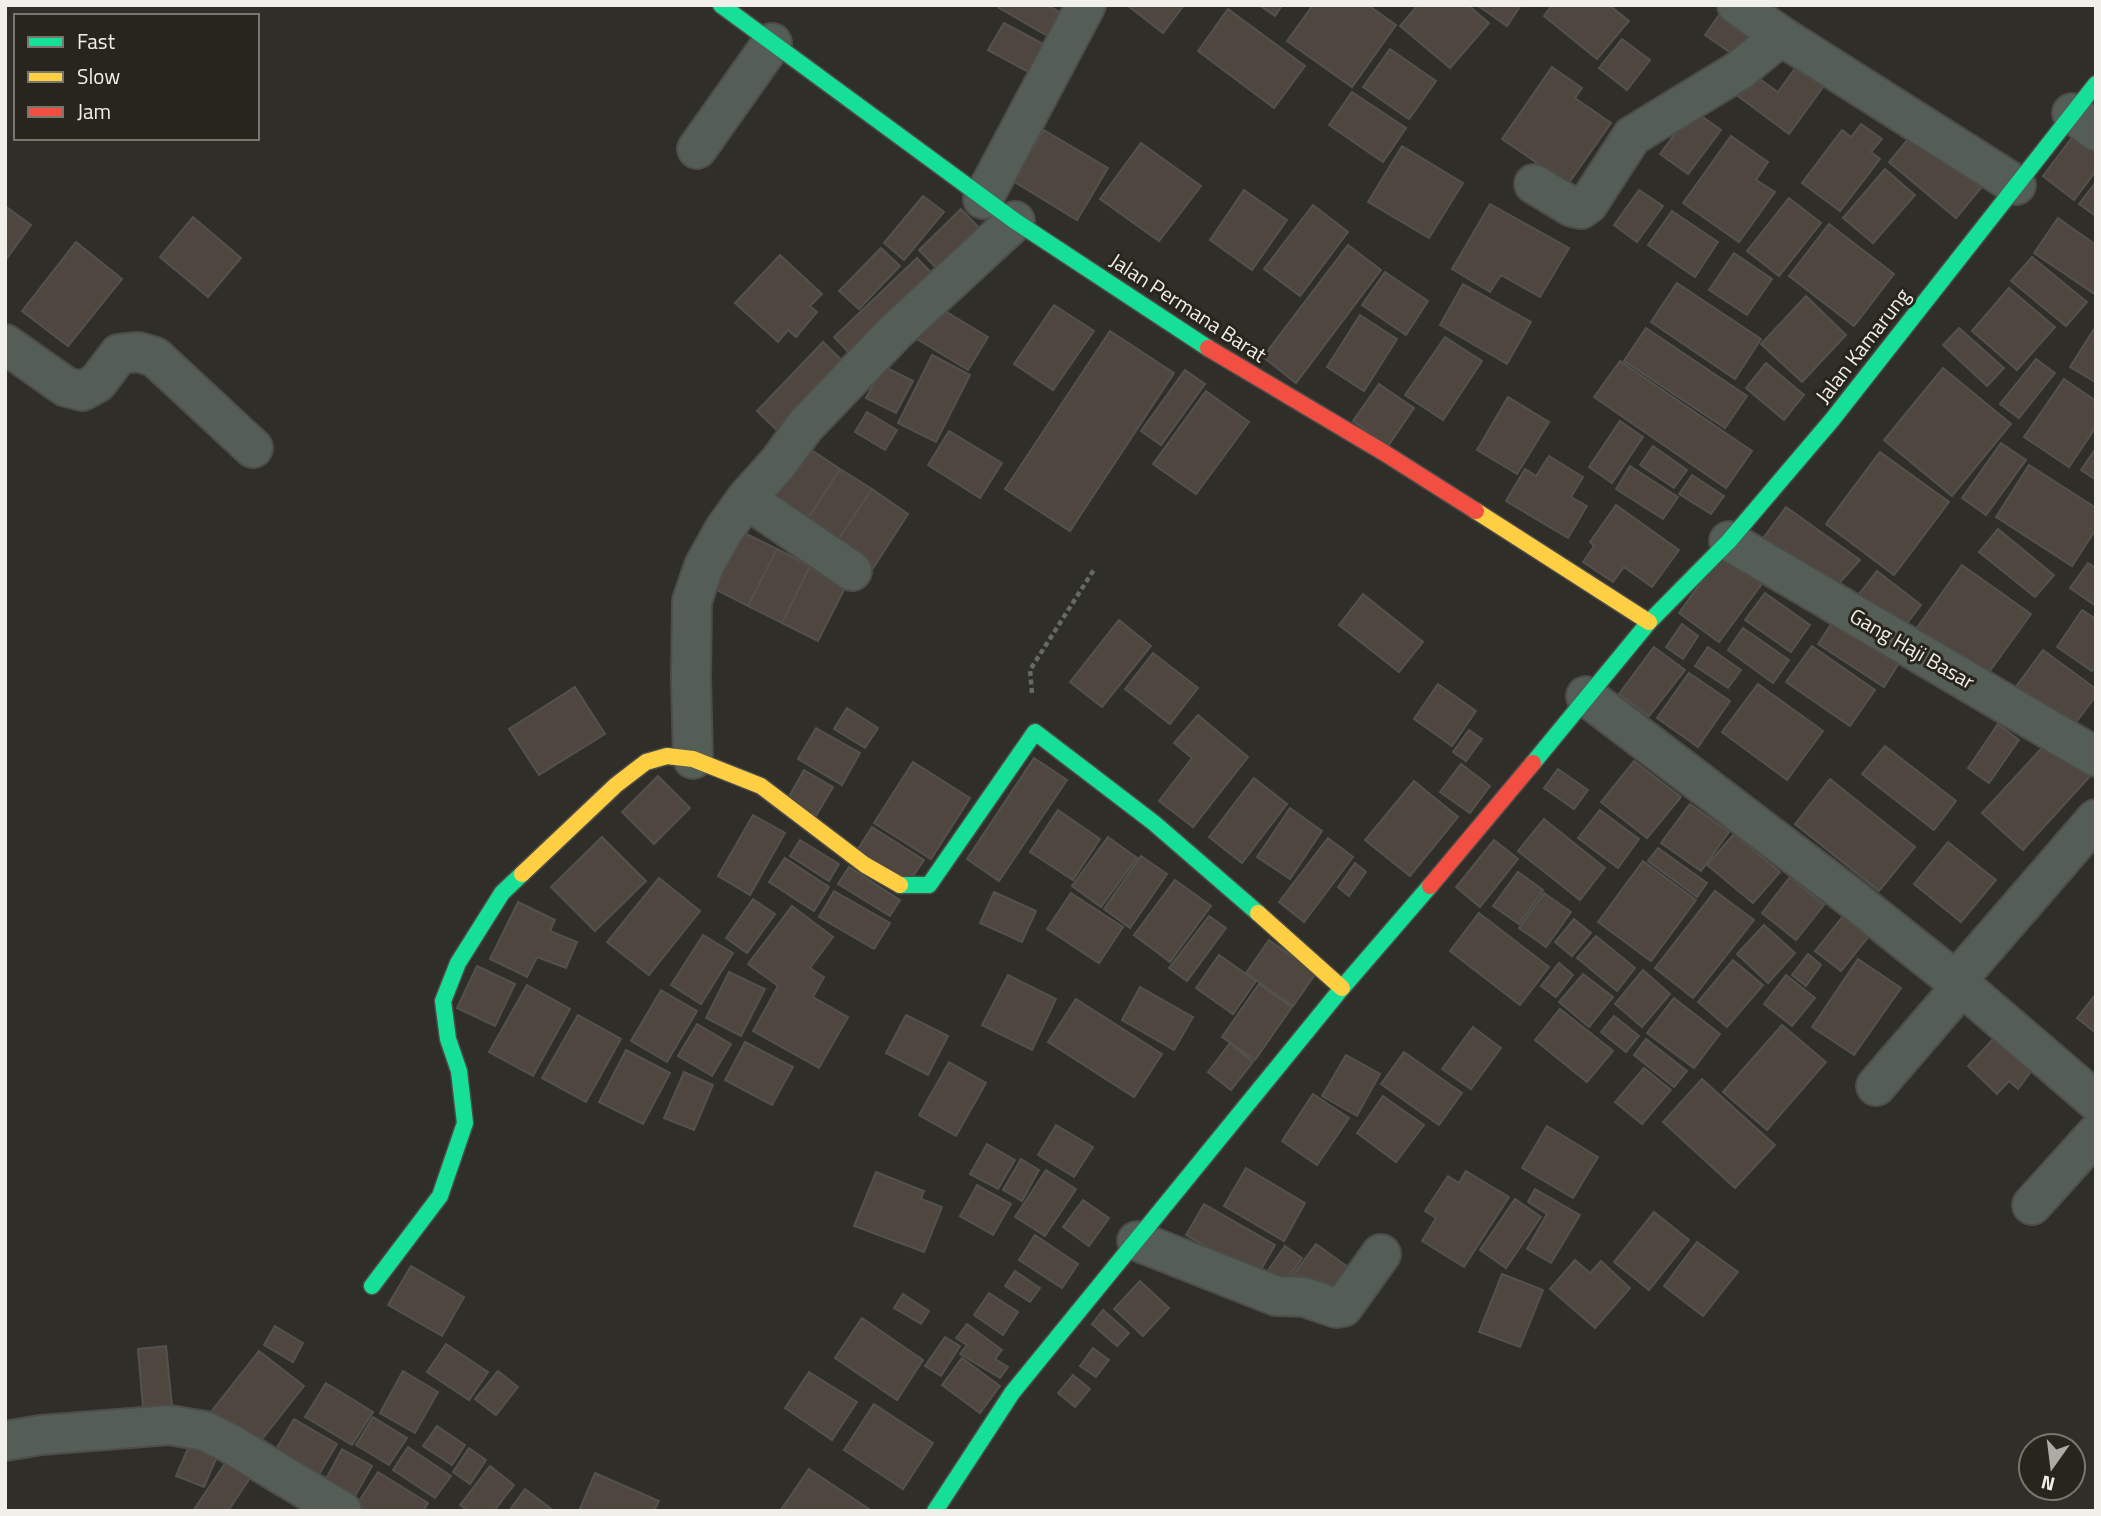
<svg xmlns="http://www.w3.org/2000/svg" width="2101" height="1516" font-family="'Titillium Web',sans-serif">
<rect width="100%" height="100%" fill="#2f2e29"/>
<path fill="#4f473f" stroke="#53514e" stroke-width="2" d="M1001,5h46l18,10 -14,23 -52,-30z
M1127,5h57l-21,28z
M1259,5h23l-7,11z
M1313,5h55l28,20 -44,62 -65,-46z
M1418,5h50l21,18 -39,45 -50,-42z
M1477,5h44l-14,21z
M1552,5h57l20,16 -32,38 -53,-43z
M1726,5l39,26 -21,31 -39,-27z
M1228,9l77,57 -31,42 -76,-57z
M1004,23l41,22 -15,28 -42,-23z
M1622,39l28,21 -23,30 -28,-22z
M1390,49l46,32 -27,38 -46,-32z
M1799,63l27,20 -37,51 -51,-38 16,-21 24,17z
M1552,67l30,21 -7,10 36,25 -43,61 -66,-45z
M1352,92l54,36 -23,34 -54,-37z
M1693,110l28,20 -33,44 -28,-20z
M1861,124l21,15 -11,13 9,7 -40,52 -38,-28 40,-53 9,7z
M1044,130l64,38 -31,52 -64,-39z
M1914,132l67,56 -25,30 -67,-56z
M2074,135l22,16v20l-22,29 -31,-24z
M1731,136l37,26 -12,18 19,12 -36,50 -56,-39z
M1141,143l60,43 -42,55 -59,-42z
M1402,146l61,37 -34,55 -61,-36z
M1885,169l30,26 -42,48 -30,-25z
M2096,182v34l-17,-12z
M1244,190l43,30 -35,50 -42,-30z
M1639,190l24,16 -26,36 -23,-17z
M923,196l21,16 -40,48 -20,-17z
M1789,198l32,25 -42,53 -32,-25z
M1490,204l79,44 -29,49 -39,-22 -11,17 -38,-23z
M1313,205l35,27 -48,64 -36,-27z
M5,206l26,19 -26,36z
M961,209l28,29 -42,41 -28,-29z
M1672,211l46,31 -23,35 -47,-32z
M193,217l48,41 -33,39 -48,-40z
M2058,218l38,27v50l-62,-42z
M1829,224l65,50 -40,52 -65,-50z
M76,242l46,37 -54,67 -46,-35z
M1348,245l33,25 -85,113 -33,-26z
M881,248l19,18 -41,43 -20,-18z
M1734,253l38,26 -25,36 -38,-25z
M780,255l42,39 -12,12 7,6 -21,25 -8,-7 -10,12 -43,-39z
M2032,257l55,45 -21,24 -55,-45z
M917,258l24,25 -83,79 -24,-25z
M1385,272l43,29 -22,34 -44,-30z
M1677,283l84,56 -26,40 -84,-57z
M1463,284l68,38 -24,42 -67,-39z
M2009,288l46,39 -38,43 -45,-39z
M1806,296l40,39 -44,47 -41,-38z
M935,305l53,32 -20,33 -53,-32z
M1054,305l40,26 -41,59 -39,-26z
M1360,315l37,24 -33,52 -37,-24z
M2096,326v55l-1,1 -25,-15z
M1646,328l101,68 -22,32 -101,-67z
M1959,328l45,40 -17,18 -44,-41z
M1110,331l64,42 -104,158 -65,-42z
M1445,337l37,24 -39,59 -38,-25z
M823,342l27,26 -66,69 -27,-26z
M932,355l38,20 -34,67 -38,-19z
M2036,359l19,14 -36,45 -19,-14z
M1620,361l132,90 -26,37 -132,-91z
M1766,363l38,32 -20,25 -38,-32z
M883,366l30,15 -17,32 -30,-15z
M1943,368l68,56 -59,72 -68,-56z
M1185,370l20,14 -44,61 -20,-14z
M2064,379l32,22v26l-27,40 -45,-30z
M1379,384l35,24 -26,38 -35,-25z
M1206,391l43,31 -53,72 -43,-30z
M1508,397l41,25 -32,52 -40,-24z
M867,412l30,18 -12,20 -30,-18z
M1620,421l23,16 -31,46 -23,-16z
M949,431l53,32 -22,35 -52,-33z
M2001,443l25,17 -40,55 -24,-17z
M804,445l36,24 -39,60 -37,-24z
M1653,446l34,24 -13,18 -34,-23z
M2096,448v32l-15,-10z
M1880,452l69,50 -55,73 -68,-51z
M1549,456l34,21 -12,20 16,9 -19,32 -62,-37 19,-32 11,7z
M2029,465l67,43v21l-24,37 -76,-49z
M1630,466l48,31 -15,22 -47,-30z
M840,469l32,20 -40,60 -31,-20z
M1692,475l32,21 -13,18 -32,-20z
M872,489l36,25 -38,59 -38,-24z
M1616,505l63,45 -27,37 -28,-20 -11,15 -30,-20 11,-16 -4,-4z
M1786,507l74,53 -31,35 -73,-47z
M734,528l43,21 -29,57 -43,-22z
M1998,529l56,46 -19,22 -56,-45z
M777,549l33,17 -28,57 -34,-17z
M1723,552l41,29 -45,61 -40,-29z
M2088,563l8,5v38l-26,-18z
M1962,565l69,49 -47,65 -68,-50z
M810,566l37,18 -29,57 -36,-18z
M1877,571l44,34 -25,33 -44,-35z
M1765,593l45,32 -19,27 -46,-32z
M1363,594l60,48 -24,30 -60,-47z
M1842,608l65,42 -23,37 -66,-43z
M2082,610l14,9v46l-4,6 -35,-24z
M1119,620l32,26 -49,61 -32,-25z
M1682,624l16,12 -15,23 -17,-12z
M1743,628l46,32 -16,23 -45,-33z
M1812,646l63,44 -25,36 -64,-44z
M1654,647l31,23 -36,46 -30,-22z
M1708,647l33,23 -13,18 -33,-22z
M2043,650l53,39v7l-26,34 -55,-42z
M1153,653l45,35 -28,36 -45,-35z
M1689,673l41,28 -32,46 -41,-29z
M1438,684l38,27 -24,35 -38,-27z
M1758,684l65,47 -36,49 -65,-48z
M575,687l30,47 -66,41 -30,-46z
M847,708l31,20 -13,20 -31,-19z
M1198,715l50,42 -55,70 -34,-26 33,-43 -18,-15z
M1998,724l21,16 -30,43 -21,-15z
M816,728l44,25 -18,32 -44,-26z
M1469,730l13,9 -16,22 -13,-9z
M2051,738l41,36 -69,76 -41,-37z
M1885,746l71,55 -22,29 -72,-56z
M1034,758l33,22 -68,101 -32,-22z
M1634,761l47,36 -34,41 -46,-36z
M913,762l57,36 -39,61 -57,-36z
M1461,764l29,22 -20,27 -30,-21z
M1558,769l30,21 -14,19 -30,-21z
M804,770l29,17 -17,29 -29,-16z
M658,776l32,32 -36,36 -32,-32z
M1254,778l33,26 -45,59 -33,-26z
M1830,779l85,68 -36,44 -84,-67z
M1414,781l44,36 -48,59 -45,-36z
M1690,804l39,28 -28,39 -40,-28z
M1290,808l32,23 -32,48 -33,-22z
M1058,810l42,29 -27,41 -43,-28z
M1600,810l39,29 -21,29 -40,-30z
M753,815l32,18 -35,62 -32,-19z
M1544,819l61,49 -25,32 -62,-49z
M872,827l52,33 -17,25 -51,-33z
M1734,834l46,38 -27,31 -46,-38z
M602,837l44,44 -51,50 -44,-44z
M1108,837l29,21 -36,49 -29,-21z
M1328,838l25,19 -49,65 -25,-20z
M800,840l39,24 -10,17 -39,-25z
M1494,840l24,19 -38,48 -24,-20z
M1948,842l48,38 -35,42 -47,-38z
M1658,848l49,35 -10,14 -49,-36z
M1141,856l26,18 -37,54 -26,-19z
M785,858l44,29 -15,24 -45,-29z
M1643,861l53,39 -45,61 -53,-39z
M1355,863l11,9 -17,24 -11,-9z
M849,867l51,33 -10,16 -52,-32z
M1518,872l25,18 -24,34 -26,-18z
M1790,877l34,28 -28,35 -34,-27z
M659,878l41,33 -51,64 -42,-33z
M1175,880l36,26 -41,56 -36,-27z
M834,891l56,32 -16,26 -55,-32z
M1715,891l39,29 -61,78 -38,-30z
M994,892l42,19 -14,31 -42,-19z
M1071,893l52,34 -24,36 -52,-34z
M1544,893l27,19 -25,35 -27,-19z
M753,899l22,15 -28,39 -21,-15z
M518,902l37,18 -5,11 27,11 -11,26 -29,-11 -10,20 -37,-18z
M792,906l41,31 -23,31 14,9 -11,20 35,20 -29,51 -66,-37 25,-45 -30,-22z
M1849,909l25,21 -33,41 -26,-20z
M1479,913l70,54 -29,38 -70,-54z
M1209,916l17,12 -39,53 -18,-13z
M1574,919l17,14 -19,23 -17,-14z
M1764,925l31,28 -27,30 -31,-29z
M703,935l30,18 -32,51 -30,-19z
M1596,936l39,32 -18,23 -40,-33z
M1269,940l47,33 -23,33 -47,-33z
M1808,954l13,11 -15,21 -14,-11z
M1219,955l37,26 -23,33 -37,-26z
M1858,959l43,29 -47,67 -42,-28z
M1733,960l30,25 -36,42 -29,-25z
M1559,963l14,12 -17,22 -15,-11z
M477,966l38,18 -20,42 -38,-18z
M1643,970l27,24 -28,33 -27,-23z
M729,972l36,17 -24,47 -35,-18z
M1583,974l30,23 -24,30 -30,-25z
M1008,975l48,24 -24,51 -50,-25z
M1786,975l29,23 -23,28 -28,-22z
M1259,984l33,23 -37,53 -33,-23z
M527,985l43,24 -37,67 -44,-24z
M1140,987l53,30 -19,33 -52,-30z
M661,990l36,21 -30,51 -36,-21z
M2096,994v39l-19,-15z
M1674,998l46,36 -26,34 -47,-35z
M1076,999l86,55 -28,43 -86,-55z
M1560,1009l53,42 -26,31 -52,-42z
M578,1015l43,24 -35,63 -44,-24z
M906,1015l42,21 -20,39 -42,-22z
M1614,1016l25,20 -13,16 -25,-20z
M697,1024l34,20 -19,32 -34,-20z
M1782,1025l44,37 -59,68 -44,-38z
M1473,1027l28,21 -30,41 -29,-20z
M1995,1037l43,25 -20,27 -9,-8 -12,13 -29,-28z
M1646,1039l41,32 -13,16 -40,-32z
M745,1042l48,25 -21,38 -47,-25z
M1230,1043l23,19 -22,28 -23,-18z
M626,1050l44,23 -27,51 -44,-22z
M1404,1052l58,41 -23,32 -58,-41z
M1346,1055l34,19 -23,42 -35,-20z
M949,1062l37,21 -30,53 -37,-21z
M1644,1068l27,22 -29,34 -27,-22z
M684,1072l29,13 -19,45 -30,-12z
M1702,1079l73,66 -40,43 -72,-66z
M1313,1094l36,24 -32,47 -35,-24z
M1383,1096l41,29 -28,37 -39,-29z
M1056,1125l37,22 -19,30 -36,-22z
M1547,1126l51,31 -25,41 -51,-30z
M987,1144l28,16 -17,29 -28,-15z
M1021,1159l18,11 -17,31 -19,-11z
M1246,1168l59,35 -21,38 -60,-35z
M1046,1170l30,19 -31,47 -30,-19z
M1466,1171l43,26 -45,70 -42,-26 14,-23 -11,-7 23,-35 11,7z
M876,1172l48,19 -3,8 21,8 -18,45 -70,-26z
M977,1185l34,19 -18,31 -33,-19z
M1535,1189l45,26 -29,48 -24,-14 20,-35 -19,-12z
M1515,1199l26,18 -35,51 -26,-18z
M1083,1200l26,18 -20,28 -26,-19z
M1204,1204l71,41 -17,30 -72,-40z
M1654,1212l35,28 -40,50 -35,-28z
M1035,1235l43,29 -16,24 -43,-28z
M1697,1242l41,30 -35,44 -39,-30z
M1316,1244l36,26 -23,32 -36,-27z
M1285,1246l17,12 -21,30 -17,-12z
M1575,1260l15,13 11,-12 29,27 -35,40 -45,-39z
M411,1266l53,31 -22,39 -54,-31z
M1015,1271l25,17 -10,14 -25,-16z
M1502,1274l41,16 -23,57 -41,-15z
M1140,1281l29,27 -26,28 -29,-27z
M989,1293l29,19 -15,23 -29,-20z
M903,1294l26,17 -8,13 -27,-16z
M1103,1310l26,23 -12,13 -25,-22z
M862,1318l61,42 -26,40 -62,-42z
M967,1324l35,26 -7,9 13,8 -8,11 -40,-24 7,-9 -11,-7z
M275,1326l28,17 -10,19 -29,-17z
M945,1337l15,9 -19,30 -16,-10z
M446,1344l42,28 -19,28 -42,-28z
M166,1346l7,70 -29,3 -6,-70z
M1093,1348l16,12 -13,17 -16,-11z
M259,1351l45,35 -49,62 -45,-35z
M962,1358l38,28 -20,27 -38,-28z
M403,1371l35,21 -23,41 -35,-20z
M498,1371l20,16 -22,28 -21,-16z
M809,1372l48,30 -25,38 -47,-32z
M1073,1375l17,14 -15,18 -17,-14z
M326,1383l47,29 -21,33 -47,-28z
M874,1404l59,39 -30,46 -59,-39z
M373,1417l34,21 -18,27 -33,-20z
M294,1419l43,25 -25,42 -43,-25z
M437,1426l28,19 -13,20 -29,-19z
M192,1439l27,13 -15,35 -28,-11z
M408,1447l43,29 -16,22 -42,-28z
M469,1448l17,12 -16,24 -17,-12z
M342,1449l30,17 -22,39 -30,-15z
M228,1459l24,16 -24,36h-35z
M490,1466l24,19 -20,26h-26l-8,-6z
M809,1469l63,42h-92z
M378,1472l50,31 -5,8h-63l-5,-4z
M595,1473l64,28 -5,10h-75z
M525,1489l29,22h-45z"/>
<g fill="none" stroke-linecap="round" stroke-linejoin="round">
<g stroke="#4d4c49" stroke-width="42">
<path id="street" d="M1737,5l44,31 235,149
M2072,113l24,18
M697,149l75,-106
M1534,184l38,23 9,2 7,-5 44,-68 108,-66 41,-34
M983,199l103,-194
M5,344l61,43 16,4 15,-8 22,-29 19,-2 17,5 98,91
M746,499l106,72
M1729,541l367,216
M1586,696l263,200 107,85 140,120
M693,759l-2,-80 1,-78 12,-35 20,-36 22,-31 33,-37 26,-36 90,-94 120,-111
M1956,981l140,-162
M1876,1086l86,-100
M2032,1205l64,-71
M1137,1241l139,55 28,1 32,11 7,-1 38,-53
M5,1441l36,-6 128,-10 36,6 26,13 111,67"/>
</g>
<g stroke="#4d4c49" stroke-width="19">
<path id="fast" d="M721,5l294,216 193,127
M1533,763l116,-141 80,-81 103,-121 264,-336
M900,885h29l106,-153 119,91 104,90
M372,1286l68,-90 25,-73 -6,-52 -11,-32 -5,-38 15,-38 44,-70 20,-19
M935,1511l77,-118 330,-405 88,-102"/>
</g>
<g stroke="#4d4c49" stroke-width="19">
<path id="slow" d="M1476,511l173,111
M522,874l94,-89 30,-23 21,-6 26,3 68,27 104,79 35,20
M1258,913l84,75"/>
</g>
<g stroke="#4d4c49" stroke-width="19">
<path id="jam" d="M1208,348l175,104 93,59
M1430,886l103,-123"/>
</g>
<path stroke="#656a64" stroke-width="4.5" stroke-dasharray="5 3.5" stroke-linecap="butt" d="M1032,693l-2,-23 65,-102"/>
<use href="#street" stroke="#545e57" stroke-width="38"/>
<use href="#fast" stroke="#16e098" stroke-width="16"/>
<use href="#slow" stroke="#ffcf43" stroke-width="16"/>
<use href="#jam" stroke="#f24e42" stroke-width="16"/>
</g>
<g text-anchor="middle" stroke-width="6" stroke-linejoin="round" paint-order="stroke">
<g font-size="21" fill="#f1efe9" stroke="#28251c">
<text transform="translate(1188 308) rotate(33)" y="7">Jalan Permana Barat</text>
<text transform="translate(1863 346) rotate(-52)" y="7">Jalan Kamarung</text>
<text transform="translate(1912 649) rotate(30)" y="7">Gang Haji Basar</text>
</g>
</g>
<rect width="2101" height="1516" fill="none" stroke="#f1efe9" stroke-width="14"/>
<rect x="14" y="14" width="245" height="126" fill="#28251c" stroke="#78766e" stroke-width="2"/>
<rect x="28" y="37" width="35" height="10" fill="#16e098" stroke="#78766e" stroke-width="2"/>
<text x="77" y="49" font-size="21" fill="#f1efe9">Fast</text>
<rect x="28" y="72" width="35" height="10" fill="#ffcf43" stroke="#78766e" stroke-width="2"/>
<text x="77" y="84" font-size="21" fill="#f1efe9">Slow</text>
<rect x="28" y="107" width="35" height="10" fill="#f24e42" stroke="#78766e" stroke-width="2"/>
<text x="77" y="119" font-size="21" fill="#f1efe9">Jam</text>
<g transform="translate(2052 1467) rotate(194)"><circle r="33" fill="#28251c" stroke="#78766e" stroke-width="2"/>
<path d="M0-5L12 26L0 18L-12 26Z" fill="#adaba6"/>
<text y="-10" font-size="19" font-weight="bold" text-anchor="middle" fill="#f1efe9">N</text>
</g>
</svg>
